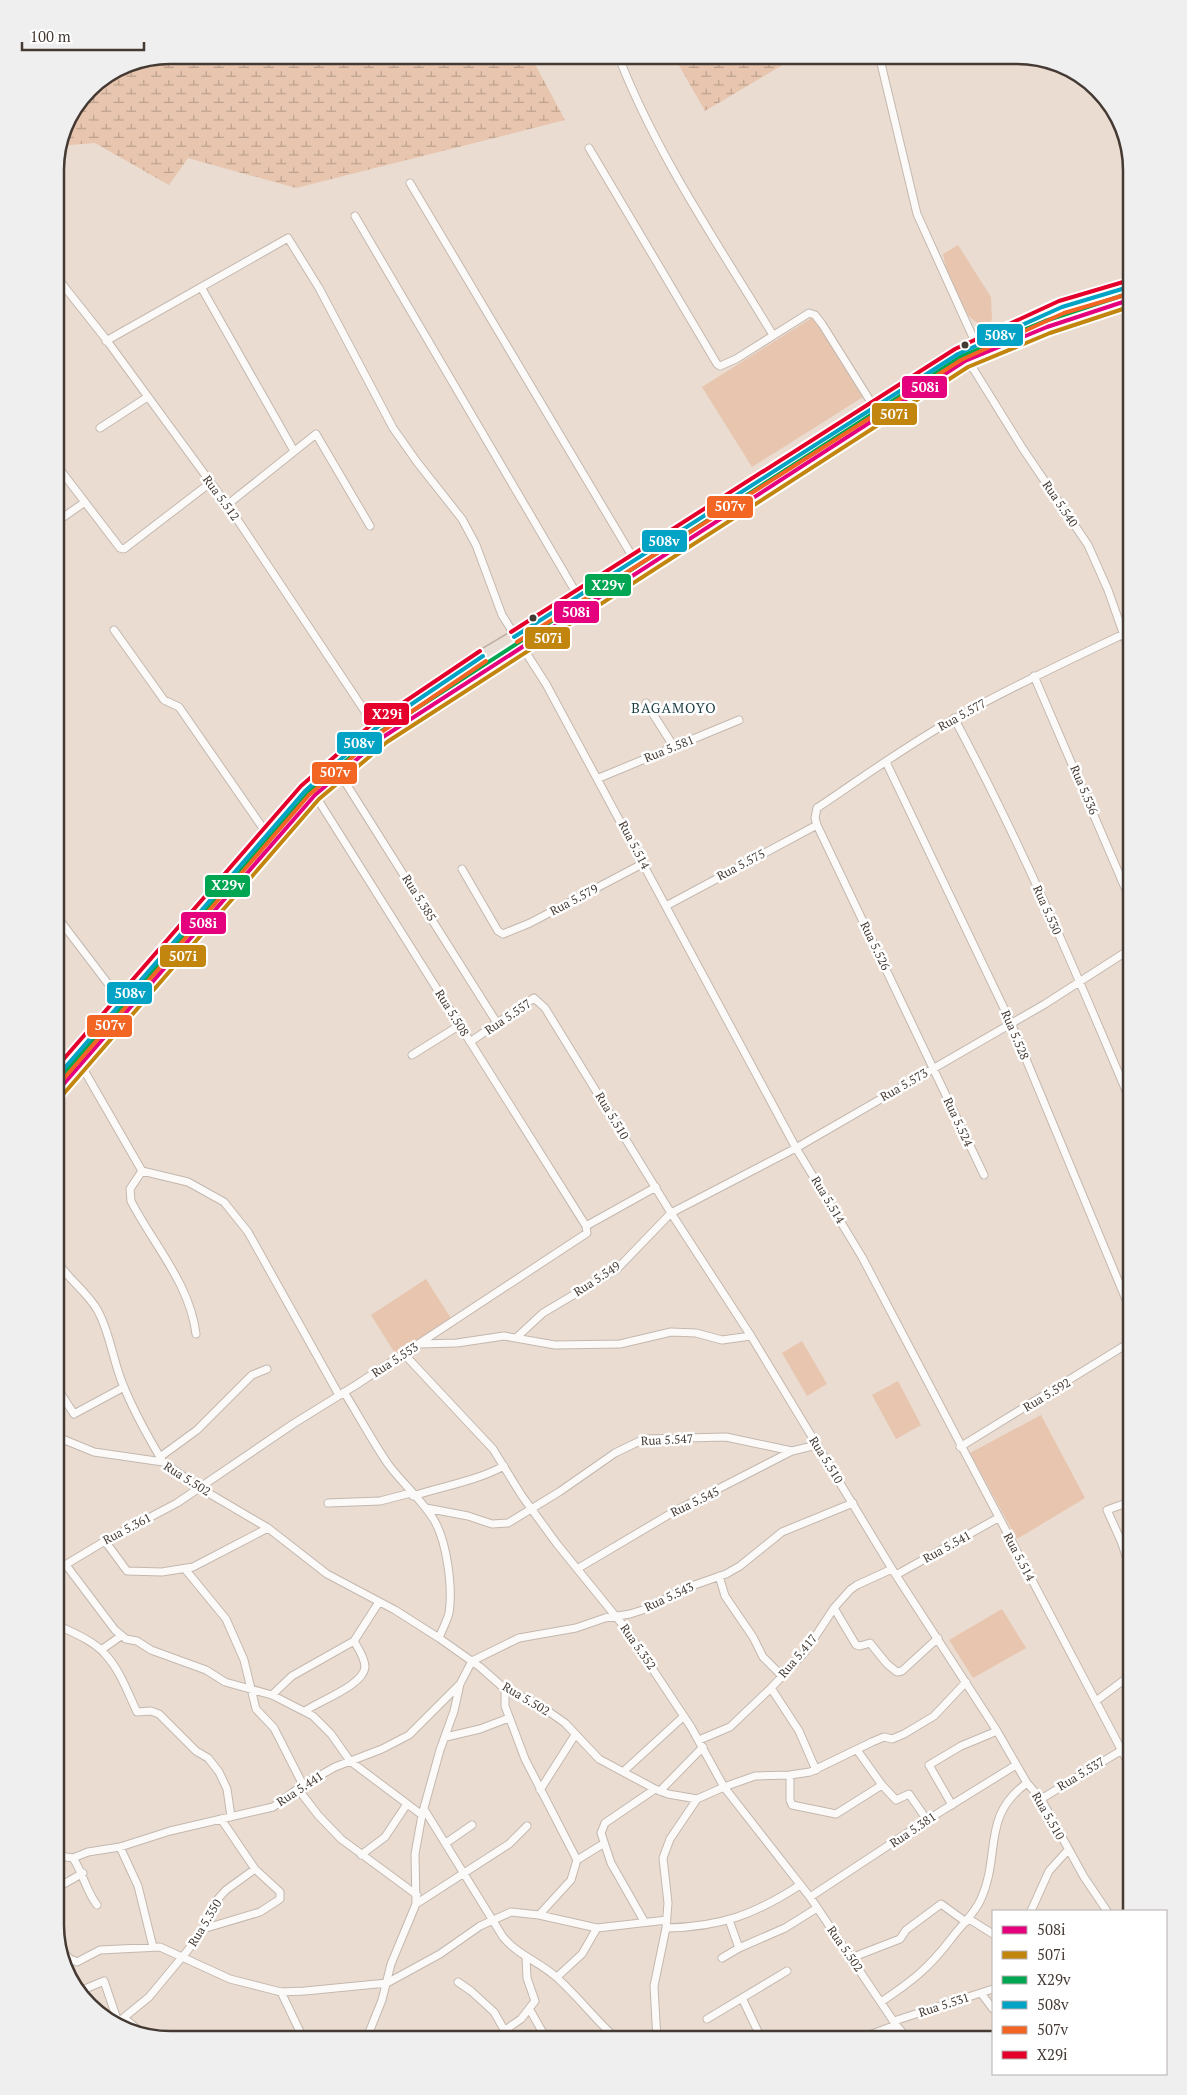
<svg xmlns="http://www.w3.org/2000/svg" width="1187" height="2095" font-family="'PT Serif',serif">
<defs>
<pattern id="wetland-marsh" width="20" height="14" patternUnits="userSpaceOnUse" patternTransform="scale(1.25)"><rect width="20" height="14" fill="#e7c5ae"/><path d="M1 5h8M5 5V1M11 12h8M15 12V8" fill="none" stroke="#bda18e"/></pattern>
</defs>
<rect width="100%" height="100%" fill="#ebdcd1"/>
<path fill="#e7c5ae" d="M958,245l33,52 1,23 -8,7c-5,-4 -12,-7 -16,-12 -14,-16 -21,-40 -25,-61z
M813,317l50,80 -111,70 -50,-80z
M426,1279l26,41 -56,35 -25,-40z
M802,1341l25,43 -20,12 -25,-43z
M898,1381l23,44 -25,14 -24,-44z
M1041,1415l44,83 -68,41 -47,-86z
M1002,1609l24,39 -53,30 -24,-38z"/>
<path fill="url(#wetland-marsh)" d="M170,55h360l35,65 -269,68 -108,-30 -19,27 -74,-42 -36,3 5,-20 25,-38 37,-24z
M673,55h122l1,2 -91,54z"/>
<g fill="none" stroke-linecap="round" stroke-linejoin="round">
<g stroke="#c3b8af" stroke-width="9">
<path id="street" d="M618,55c38,99 100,189 155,280
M879,55l38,159 59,130
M589,148l128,216 3,2 16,-7 73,-46 6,2 7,9 52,83
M410,183l225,378
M355,216l223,380
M55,275l50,63 128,175 143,215
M201,287l93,164
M106,341l182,-103 31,50 74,140 24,34 45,57 14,26 26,70 44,69 250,464 66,109 270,513
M965,361l9,9 49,79 65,96 20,45 24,68
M100,428l46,-30
M55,463l65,85 4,1 86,-66
M227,505l89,-71 54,92
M55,523l30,-21
M114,630l50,70 15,7 88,127
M1034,676l98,228
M646,703l28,44
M954,718c67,125 123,256 178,387
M886,762l125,261 121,291
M340,774l157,249
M599,778l140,-58
M462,869l36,62 5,3 27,-11 114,-60
M666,906l151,-81
M55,914l67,88
M470,1042l64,-44 11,10 126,205 80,123 141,233 105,162 30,52 14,16 43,78 23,34
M412,1055l48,-30
M81,1065l61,106 46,11 36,20 24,30 91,163
M142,1171l-12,18 1,12c22,43 59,83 65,133
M984,1175l-167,-350 -2,-7 2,-10c45,-30 90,-63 137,-89 58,-33 118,-60 178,-89
M586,1226l70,-39
M55,1258c11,20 32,33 43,53 13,24 15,52 26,76 11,27 24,50 39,75
M516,1338l27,-25 74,-44 54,-56 125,-65 249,-144 87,-56
M420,1344l37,-1 47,-7 51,9 65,-1 51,-12 25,1 26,7 29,-4
M404,1354l89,95 29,47 35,48 69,85 65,98 33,60 31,-11 35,-1 20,-3 62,-30 12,-5 8,2 12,-5 30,-18 32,-34
M55,1385l19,29 50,-27
M344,1392c15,24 28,49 44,72 14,19 34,36 46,56 13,22 19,68 15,93 -2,8 -7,17 -10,25
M55,1436l39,16 69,10 37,26 68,40 59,46 68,36 44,28 41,29 25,22 33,15 27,19 34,36 56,30 13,5 29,5 27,-12 86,110 86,128 13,15
M960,1447l172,-106
M160,1457l37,-27 55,-55 15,-6
M413,1496c31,-10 63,-15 91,-30
M328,1503l52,-2 31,-8
M426,1508l42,8 24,8 16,-1 51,-31 56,-39 29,-14 82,-2 66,14
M105,1541l22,30 35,1 31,-5 75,-39
M66,1565l49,65 11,9 11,2 14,9 55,20 19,12 47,13 41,21 18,18 19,27 72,54
M185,1569l41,50 18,41 12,49 18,19 29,57
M577,1569l98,-58 117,-60 25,-6
M55,1571l50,-30 72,-38 116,-79 63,-39 231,-152 -1,-7 -271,-431
M1132,1574l-11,-33 -14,-31 25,-9
M896,1575l102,-57
M719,1576l6,20 28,41 10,20 19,19
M834,1608l22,37 4,1 10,-3 17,21 10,8 5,-1 36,-33
M55,1624c16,8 38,16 50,30 15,16 23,39 32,58l14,-1 8,3 37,37 12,7 11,14 8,17 4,28
M101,1650l20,-14
M771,1688l28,43 17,39
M505,1689v17l20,53 52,101 -6,20 -32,35
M272,1695l20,-19 62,-35 25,-39
M1096,1701l36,-27
M305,1711c14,-10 59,-26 60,-44 0,-9 -7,-19 -11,-26
M446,1737l34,-8 29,-11
M699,1740l31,-13 41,-39 34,-36 29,-44 16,-18 7,-5 35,-16
M857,1750l25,35 14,15 13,-6 18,26
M625,1770l59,-54
M790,1775v25l2,5 44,9 46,-29
M298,1789l20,26 23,24 76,56
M540,1790l35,-55
M660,1791l43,-44
M1041,1799l81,-49
M952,1805l-23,-40 32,-19 36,-15
M424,1809l79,128c16,19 35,24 52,39 23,20 40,44 63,64
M446,1843l26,-18
M120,1847l18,39 15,61
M361,1855l24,-18 22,-33
M60,1856l13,2 15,-6 32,-5 50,-16 103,-24 30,-22 32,-18 47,-18 27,-14 50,-50
M73,1858c10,15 13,33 24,47
M577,1860l26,-16
M55,1889l28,-16
M810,1897l117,-77 89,-55
M416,1904l93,-60 18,-18
M1031,1911l18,-40 19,-21
M969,1919l24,15
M729,1920l10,28
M644,1921l-33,-58 -10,-30 4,-10 50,-34
M666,1928c54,-1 88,-13 134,-43
M203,1929l57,-17 20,-13v-7l-25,-23
M61,1950l9,9 7,3 23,-12 60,-3 70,32 51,13 24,-1 82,-8 53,-29 40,-28 31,-14 28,3 58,13 70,-8
M722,1958l17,-10 46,-20 32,-20
M851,1958l49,-19 6,-9 35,-26 25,18
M557,1977l25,-23 15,-26
M458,1982l13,9 23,21 16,28
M80,1991l24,-10 14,41
M281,1992l23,48
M981,1993l12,16
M742,1998l20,42
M881,2002c31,-21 47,-33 70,-63 10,-14 23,-24 30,-40 20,-44 0,-83 46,-116
M530,2010l17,30
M124,2018l18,15
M707,2019l80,-48
M894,2021l99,-32
M116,2024l33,-27 39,-47 15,-21 12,-27 11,-12 29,-21 -34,-50
M366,2040l16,-40 9,-36 25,-60 -1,-50 7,-39 18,-65 14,-39 6,-27 12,-23 47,-23 57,-10 29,-10 25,-4 22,-7 31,-18 43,-15 14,-8 42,-34 71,-29
M491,2040l30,-21 14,-18 -8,-23 -1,-20
M657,2040l-3,-54 12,-58 2,-25 -5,-45 7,-19 27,-40
M856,2040l40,-15"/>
</g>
<g stroke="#beac9e" stroke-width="15">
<path id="highway" d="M55,1079l250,-288 71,-63 102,-69 68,-41 226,-147 186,-117 104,-47 70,-21
M55,1094l260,-299 68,-58 582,-376c55,-25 109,-45 167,-62"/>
</g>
<use href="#street" stroke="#fcfaf8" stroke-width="7"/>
<use href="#highway" stroke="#e9ded5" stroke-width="12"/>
<g stroke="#fff" stroke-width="8">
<path id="bus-1" d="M55,1094l260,-299 68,-58 582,-376 82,-34 85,-28"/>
</g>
<g stroke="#fff" stroke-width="8">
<path id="bus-2" d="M60,1098l259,-299 68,-57 581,-375 82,-34 82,-27"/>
</g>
<g stroke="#fff" stroke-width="8">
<path id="bus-3" d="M55,1084l255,-293 70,-59 582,-376 83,-35 85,-28"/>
</g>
<g stroke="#fff" stroke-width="8">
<path id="bus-4" d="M514,637l444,-283 104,-47 70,-21
M55,1079l250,-288 71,-63 107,-72"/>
</g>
<g stroke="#fff" stroke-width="8">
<path id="bus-5" d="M517,642l444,-282 103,-47 68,-20
M60,1083l249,-288 71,-62 106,-72"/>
</g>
<g stroke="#fff" stroke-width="8">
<path id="bus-6" d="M511,632l444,-283 104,-48 71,-21
M55,1069l246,-283 72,-63 107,-72"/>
</g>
<use href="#bus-1" stroke="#e5007d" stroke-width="4"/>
<use href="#bus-2" stroke="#c2860f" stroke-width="4"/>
<use href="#bus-3" stroke="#00a651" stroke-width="4"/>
<use href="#bus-4" stroke="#03a3c6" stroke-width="4"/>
<use href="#bus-5" stroke="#f26522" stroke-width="4"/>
<use href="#bus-6" stroke="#e4002b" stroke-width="4"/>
</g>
<g fill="#453a33" stroke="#fff" stroke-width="2">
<circle cx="965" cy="345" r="4.5"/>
<circle cx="533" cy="618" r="4.5"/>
</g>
<g text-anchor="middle" stroke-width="5" stroke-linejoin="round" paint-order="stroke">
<g font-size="12" fill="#453a33" stroke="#fff">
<text transform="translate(221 498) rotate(54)" y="4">Rua 5.512</text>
<text transform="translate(1060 504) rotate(56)" y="4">Rua 5.540</text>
<text transform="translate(962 715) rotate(-29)" y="4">Rua 5.577</text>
<text transform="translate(669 749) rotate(-22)" y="4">Rua 5.581</text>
<text transform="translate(1084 790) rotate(67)" y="4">Rua 5.536</text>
<text transform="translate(634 845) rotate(62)" y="4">Rua 5.514</text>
<text transform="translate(741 865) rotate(-28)" y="4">Rua 5.575</text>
<text transform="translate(419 898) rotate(58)" y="4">Rua 5.385</text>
<text transform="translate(574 900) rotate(-28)" y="4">Rua 5.579</text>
<text transform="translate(1047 910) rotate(66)" y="4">Rua 5.530</text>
<text transform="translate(875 946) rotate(64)" y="4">Rua 5.526</text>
<text transform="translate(452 1013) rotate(58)" y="4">Rua 5.508</text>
<text transform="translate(508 1017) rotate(-34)" y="4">Rua 5.557</text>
<text transform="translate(1015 1035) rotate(67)" y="4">Rua 5.528</text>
<text transform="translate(904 1085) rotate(-30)" y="4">Rua 5.573</text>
<text transform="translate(612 1116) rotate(59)" y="4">Rua 5.510</text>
<text transform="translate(958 1122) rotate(65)" y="4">Rua 5.524</text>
<text transform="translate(828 1200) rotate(59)" y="4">Rua 5.514</text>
<text transform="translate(597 1279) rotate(-33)" y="4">Rua 5.549</text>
<text transform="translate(395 1360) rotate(-33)" y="4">Rua 5.553</text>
<text transform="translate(1047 1395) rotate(-31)" y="4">Rua 5.592</text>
<text transform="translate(667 1440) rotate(-3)" y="4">Rua 5.547</text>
<text transform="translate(826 1460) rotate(58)" y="4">Rua 5.510</text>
<text transform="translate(187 1479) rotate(32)" y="4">Rua 5.502</text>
<text transform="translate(695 1502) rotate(-26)" y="4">Rua 5.545</text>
<text transform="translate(127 1529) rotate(-28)" y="4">Rua 5.361</text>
<text transform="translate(947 1547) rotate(-29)" y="4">Rua 5.541</text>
<text transform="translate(1019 1557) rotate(62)" y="4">Rua 5.514</text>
<text transform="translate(669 1597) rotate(-25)" y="4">Rua 5.543</text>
<text transform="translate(638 1647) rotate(55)" y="4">Rua 5.352</text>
<text transform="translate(798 1656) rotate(-50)" y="4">Rua 5.417</text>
<text transform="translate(526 1699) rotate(31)" y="4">Rua 5.502</text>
<text transform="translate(1081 1774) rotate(-31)" y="4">Rua 5.537</text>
<text transform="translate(300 1789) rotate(-33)" y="4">Rua 5.441</text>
<text transform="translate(1048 1816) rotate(60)" y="4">Rua 5.510</text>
<text transform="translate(913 1830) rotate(-34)" y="4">Rua 5.381</text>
<text transform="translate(205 1923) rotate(-59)" y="4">Rua 5.350</text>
<text transform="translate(845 1949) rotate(55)" y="4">Rua 5.502</text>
<text transform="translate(944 2005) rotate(-18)" y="4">Rua 5.531</text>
</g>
<g font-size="14" letter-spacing="1" fill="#1a3c40" stroke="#fff">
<text x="674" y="713">BAGAMOYO</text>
</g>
</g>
<path d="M0 0H1187V2095H0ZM170 64H1017A106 106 0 0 1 1123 170V1925A106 106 0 0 1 1017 2031H170A106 106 0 0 1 64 1925V170A106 106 0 0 1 170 64Z" fill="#f0efef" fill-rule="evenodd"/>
<path fill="none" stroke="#453a33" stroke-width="2.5" d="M170 64H1017A106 106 0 0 1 1123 170V1925A106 106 0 0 1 1017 2031H170A106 106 0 0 1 64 1925V170A106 106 0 0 1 170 64Z"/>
<g stroke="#fff" stroke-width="2">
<rect x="976" y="323" width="48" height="24" rx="5" fill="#03a3c6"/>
<rect x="901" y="375" width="47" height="24" rx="5" fill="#e5007d"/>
<rect x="871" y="402" width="47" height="24" rx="5" fill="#c2860f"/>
<rect x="706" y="495" width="48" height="24" rx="5" fill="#f26522"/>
<rect x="641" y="529" width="47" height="24" rx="5" fill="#03a3c6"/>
<rect x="584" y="573" width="48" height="24" rx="5" fill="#00a651"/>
<rect x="553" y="600" width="47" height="24" rx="5" fill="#e5007d"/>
<rect x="524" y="626" width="47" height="24" rx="5" fill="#c2860f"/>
<rect x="363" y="702" width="47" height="24" rx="5" fill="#e4002b"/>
<rect x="336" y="731" width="47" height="24" rx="5" fill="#03a3c6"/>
<rect x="311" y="761" width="47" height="24" rx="5" fill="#f26522"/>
<rect x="204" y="874" width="47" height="24" rx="5" fill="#00a651"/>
<rect x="180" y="911" width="47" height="24" rx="5" fill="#e5007d"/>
<rect x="159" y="944" width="48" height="24" rx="5" fill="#c2860f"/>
<rect x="106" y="981" width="47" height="24" rx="5" fill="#03a3c6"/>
<rect x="86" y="1014" width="47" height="24" rx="5" fill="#f26522"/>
</g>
<g font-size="14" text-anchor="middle" font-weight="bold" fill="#fff">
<text x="1000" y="340">508v</text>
<text x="925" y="392">508i</text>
<text x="894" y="419">507i</text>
<text x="730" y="511">507v</text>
<text x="664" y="546">508v</text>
<text x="608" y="590">X29v</text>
<text x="576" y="617">508i</text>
<text x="548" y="643">507i</text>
<text x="387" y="719">X29i</text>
<text x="359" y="748">508v</text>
<text x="335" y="777">507v</text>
<text x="228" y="890">X29v</text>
<text x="203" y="928">508i</text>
<text x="183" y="961">507i</text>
<text x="130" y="998">508v</text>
<text x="110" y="1030">507v</text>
</g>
<rect x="992" y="1910" width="175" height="165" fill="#ffffff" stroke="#b5b0ad"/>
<rect x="1002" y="1926" width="25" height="8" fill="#e5007d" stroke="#b5b0ad"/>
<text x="1037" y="1935" font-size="15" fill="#453a33">508i</text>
<rect x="1002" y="1951" width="25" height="8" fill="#c2860f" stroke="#b5b0ad"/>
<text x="1037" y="1960" font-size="15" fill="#453a33">507i</text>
<rect x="1002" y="1976" width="25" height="8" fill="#00a651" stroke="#b5b0ad"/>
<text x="1037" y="1985" font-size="15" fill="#453a33">X29v</text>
<rect x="1002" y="2001" width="25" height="8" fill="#03a3c6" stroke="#b5b0ad"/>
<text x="1037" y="2010" font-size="15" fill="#453a33">508v</text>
<rect x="1002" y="2026" width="25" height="8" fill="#f26522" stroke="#b5b0ad"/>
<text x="1037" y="2035" font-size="15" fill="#453a33">507v</text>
<rect x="1002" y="2051" width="25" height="8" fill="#e4002b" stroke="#b5b0ad"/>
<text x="1037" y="2060" font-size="15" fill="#453a33">X29i</text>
<path d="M22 42v8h122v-8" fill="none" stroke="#453a33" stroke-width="2.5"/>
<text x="30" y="42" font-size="15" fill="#453a33" stroke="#ffffff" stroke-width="4" paint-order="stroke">100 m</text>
</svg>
